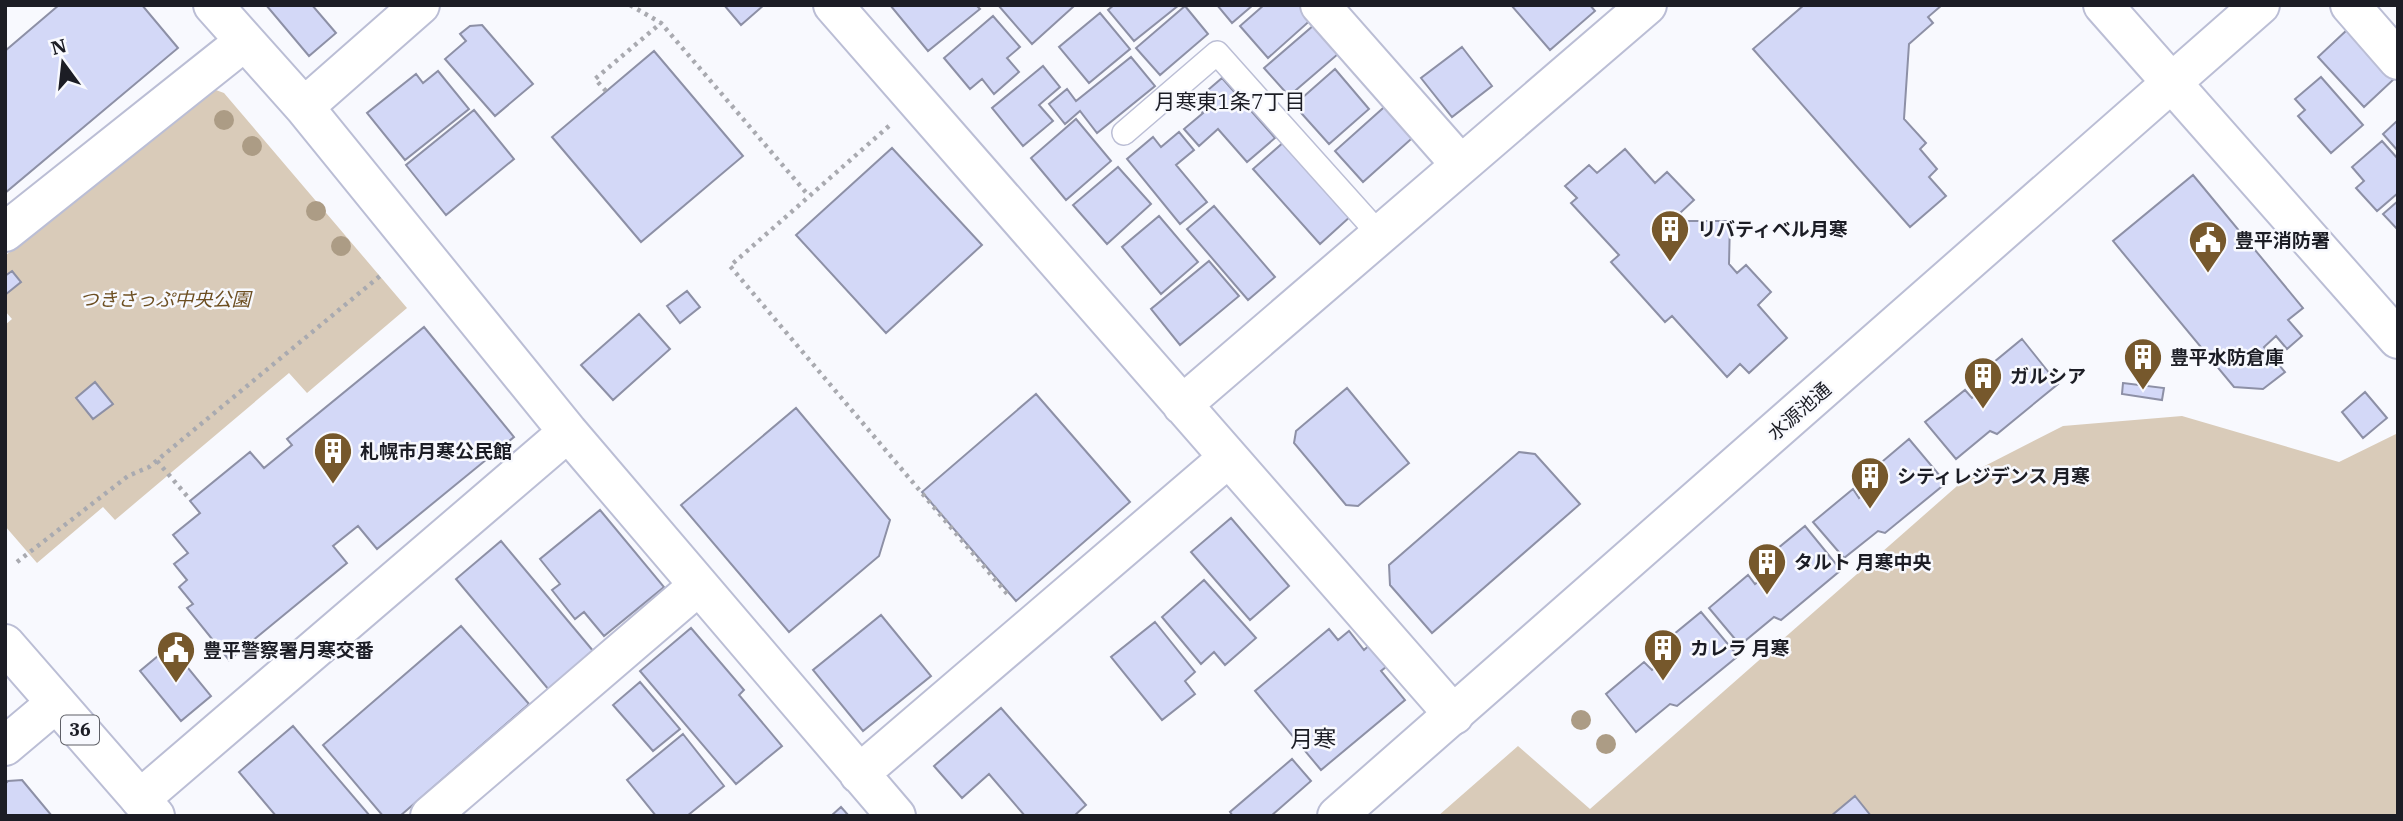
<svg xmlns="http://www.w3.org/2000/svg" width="2403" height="821" font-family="'IBM Plex Serif','Noto Sans JP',serif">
<rect width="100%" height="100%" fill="#f8f9fe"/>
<path fill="#d9cbb9" d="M205,86l19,7 183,215 -100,85 -18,-20 -174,147 -12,-13 -66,56 -32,-37v-201l7,-6 -7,-8v-55z
M2182,416l157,46 59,-29v383h-960l80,-70 72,63 383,-337 90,-46z"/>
<path fill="#d3d8f7" stroke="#8d90a6" stroke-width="2" d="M59,5h83l36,43 -173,145v-142z
M266,5h46l24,28 -27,23z
M724,5h40l-23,20z
M890,5h86l4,4 -52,42z
M998,5h73l2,2 -41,37z
M1114,5h65l-45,36 -26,-31z
M1217,5h36l-21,18z
M1264,5h40l10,12 -46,41 -28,-32z
M1511,5h79l5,6 -45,39z
M1804,5h138l-14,12 5,6 -24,21 -5,75 22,24 -6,6 17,20 -8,8 17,19 -36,31 -157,-178z
M1185,6l23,28 -48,41 -24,-27z
M1100,13l30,36 -41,34 -30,-36z
M993,16l27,31 -13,11 12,14 -25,22 -12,-15 -12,10 -26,-31z
M482,25l51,59 -38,32 -50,-57 21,-18 -6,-7 10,-8z
M1314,25l24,29 -49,42 -25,-28z
M2348,29l46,50 -30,28 -46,-50z
M1462,47l30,39 -40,31 -31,-39z
M654,51l89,105 -102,86 -89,-105z
M1131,57l24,29 -58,47 -17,-22 -15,13 -16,-20 18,-15 9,12z
M1043,66l17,21 -21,18 14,16 -30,25 -31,-38z
M1335,69l34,40 -40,35 -35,-39z
M438,71l31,38 -64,51 -38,-47 49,-39 7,9z
M2321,77l42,48 -32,28 -33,-37 7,-6 -10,-11z
M1222,78l53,60 -28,24 -29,-33 -19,17 -15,-17 19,-16 -9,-11z
M1391,101l28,31 -56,50 -28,-31z
M474,110l40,49 -68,56 -40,-50z
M1076,119l35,42 -45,39 -35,-42z
M2398,120v31l-15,-17z
M1179,132l15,18 -18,15 31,37 -27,22 -53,-65 26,-22 8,10z
M1285,141l67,74 -32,29 -67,-75z
M2382,141l16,18v34l-21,18 -21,-23 8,-7 -12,-14z
M892,148l90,97 -96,88 -90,-98z
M1625,149l30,34 12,-11 27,28 -14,13 7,8h43l-1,43 8,9 9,-8 25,27 -13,13 29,33 -38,35 -9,-9 -13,13 -55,-61 -7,6 -54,-60 8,-7 -48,-52 6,-5 -12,-12 24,-21 8,8z
M1118,167l33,37 -44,40 -34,-39z
M2193,175l110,133 -15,12 14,16 -15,13 -11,-13 -12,11 21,25 -22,17 -29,-2 -121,-146z
M2398,201v29l-15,-16z
M1214,206l61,71 -27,23 -61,-71z
M1159,216l39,46 -37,32 -39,-47z
M1209,261l30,35 -59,49 -29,-36z
M12,271l9,11 -16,13v-19z
M687,291l13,16 -20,16 -13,-17z
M639,314l31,35 -57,51 -32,-35z
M424,327l90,110 -137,112 -19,-23 -25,20 14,17 -118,97 -42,-52 6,-4 -14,-17 8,-7 -13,-16 14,-11 -15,-18 27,-22 -10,-12 60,-49 14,16 28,-23 -5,-6z
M2022,339l36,45 -61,50 -7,-3 -34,28 -31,-37 40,-32 7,8 19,-15 -9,-11z
M95,382l18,22 -20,15 -17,-21z
M2123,383l41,5 -2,12 -40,-6z
M1347,388l62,75 -51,43 -12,-1 -52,-62 2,-12z
M2365,392l22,26 -24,20 -21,-26z
M1036,394l94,108 -114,99 -94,-109z
M796,408l94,112 -11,36 -90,76 -108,-127z
M1909,439l37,44 -61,50 -7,-2 -34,27 -31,-36 40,-33 6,9 20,-16 -9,-10z
M1519,452l16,2 45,50 -148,129 -42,-48 -1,-20z
M600,510l64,77 -60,49 -20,-24 -9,7 -23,-29 8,-6 -20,-25z
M1231,518l58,68 -39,34 -59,-68z
M1805,526l36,44 -60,50 -7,-3 -34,28 -31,-37 39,-33 7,9 20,-15 -9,-11z
M501,541l93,111 -45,38 -93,-111z
M1204,580l52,58 -31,27 -11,-13 -13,12 -39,-47z
M1701,612l37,44 -61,50 -7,-2 -34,28 -30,-38 38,-32 8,8 18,-15 -8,-11z
M881,615l50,61 -68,55 -50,-61z
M1155,622l40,50 -10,9 10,13 -33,26 -51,-63z
M461,626l68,78 -129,112h-17l-60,-71z
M691,628l53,62 -5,5 43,51 -46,38 -96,-113z
M1329,629l9,11 11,-9 15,19 10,-9 17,22 -10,8 24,29 -84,70 -66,-79z
M170,646l41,50 -30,25 -41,-50z
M640,682l40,47 -27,22 -40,-46z
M1001,708l85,97 -12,11h-49l-36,-42 -27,24 -28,-32z
M293,726l77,90h-94l-37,-44z
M683,734l41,52 -37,30h-31l-29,-36z
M1292,759l19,22 -40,35h-38l-3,-4z
M22,780l30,36h-47v-32l3,-3z
M1855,796l16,20h-40z
M841,807l8,9h-18z"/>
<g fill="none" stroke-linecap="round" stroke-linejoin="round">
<g stroke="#bbbed5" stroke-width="26">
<path id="service" d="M1124,133l93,-80 163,182"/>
</g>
<g stroke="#bbbed5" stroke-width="42">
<path id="minor" d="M213,5l91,102 264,325 328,384
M833,5l621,710
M1320,5l141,160
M2350,5l48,55
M304,107l116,-102
M5,232l240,-191
M1182,405l465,-400
M5,746l51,-43
M859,774l369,-316
M140,799l428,-367
M430,816l268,-230"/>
</g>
<g stroke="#bbbed5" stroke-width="42">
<path id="tertiary" d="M2103,5l295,334
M1337,816l923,-811"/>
</g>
<g stroke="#bbbed5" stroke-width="42">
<path id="trunk" d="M5,644l150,172"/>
</g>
<path stroke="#a9aab0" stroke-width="4.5" stroke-dasharray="3.5 5" stroke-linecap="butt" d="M630,5l31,18 148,173
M606,91l-11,-12 66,-56
M889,126l-159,140 278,329
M157,461l30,35
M17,562l111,-86 21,-9 231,-191"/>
<use href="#service" stroke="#fff" stroke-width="23"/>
<use href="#minor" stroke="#fff" stroke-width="38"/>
<use href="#tertiary" stroke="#fff" stroke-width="38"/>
<use href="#trunk" stroke="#fff" stroke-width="38"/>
</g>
<g fill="#ac9c85">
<circle cx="224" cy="120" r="10"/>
<circle cx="252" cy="146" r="10"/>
<circle cx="316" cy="211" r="10"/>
<circle cx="341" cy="246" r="10"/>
<circle cx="1581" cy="720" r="10"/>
<circle cx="1606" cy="744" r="10"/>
</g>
<defs>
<g id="building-pin" transform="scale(2.0125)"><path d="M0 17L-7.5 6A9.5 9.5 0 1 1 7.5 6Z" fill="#76582c" stroke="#f8f9fe"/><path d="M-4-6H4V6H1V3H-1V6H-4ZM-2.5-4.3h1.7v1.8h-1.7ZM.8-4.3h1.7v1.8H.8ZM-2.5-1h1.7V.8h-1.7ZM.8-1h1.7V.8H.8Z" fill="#fff"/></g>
<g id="civic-pin" transform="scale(2.0125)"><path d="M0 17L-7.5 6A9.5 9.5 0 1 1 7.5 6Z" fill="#76582c" stroke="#f8f9fe"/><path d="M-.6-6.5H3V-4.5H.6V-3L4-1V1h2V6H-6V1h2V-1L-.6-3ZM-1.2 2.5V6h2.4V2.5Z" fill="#fff"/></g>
</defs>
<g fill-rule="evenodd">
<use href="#building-pin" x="1670" y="229"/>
<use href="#civic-pin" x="2208" y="240"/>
<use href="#building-pin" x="2143" y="357"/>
<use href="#building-pin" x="1983" y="376"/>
<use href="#building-pin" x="333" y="451"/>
<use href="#building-pin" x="1870" y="476"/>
<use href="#building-pin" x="1767" y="562"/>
<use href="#building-pin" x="1663" y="648"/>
<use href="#civic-pin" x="176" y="650"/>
</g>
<g text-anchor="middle" stroke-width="5" stroke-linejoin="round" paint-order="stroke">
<rect fill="#f8f9fe" stroke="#5e5f66" stroke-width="2" x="61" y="715.5" width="38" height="29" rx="5"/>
<g font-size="18" font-weight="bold" fill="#1c1d25">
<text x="80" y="736">36</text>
</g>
<g font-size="19" font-weight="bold" fill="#1c1d25" stroke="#f8f9fe" text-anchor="start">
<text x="1697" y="236">リバティベル月寒</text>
<text x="2235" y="247">豊平消防署</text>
<text x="2170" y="364">豊平水防倉庫</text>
<text x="2010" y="383">ガルシア</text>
<text x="360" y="458">札幌市月寒公民館</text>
<text x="1897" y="483">シティレジデンス 月寒</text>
<text x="1794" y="569">タルト 月寒中央</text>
<text x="1690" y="655">カレラ 月寒</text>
<text x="203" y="657">豊平警察署月寒交番</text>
</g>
<g font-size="19" font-style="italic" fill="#6d4f22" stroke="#f8f9fe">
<text x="165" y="306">つきさっぷ中央公園</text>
</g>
<g font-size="19" fill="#1c1d25" stroke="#f8f9fe">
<text transform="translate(1799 411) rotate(-41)" y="7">水源池通</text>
</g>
<g font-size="21" fill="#1c1d25" stroke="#f8f9fe">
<text x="1230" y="109">月寒東1条7丁目</text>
</g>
<g font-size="23" fill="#1c1d25" stroke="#f8f9fe">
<text x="1313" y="747">月寒</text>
</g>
</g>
<rect width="2403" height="821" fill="none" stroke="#1c1d25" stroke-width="14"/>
<g transform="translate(63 63) rotate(345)" stroke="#f8f9fe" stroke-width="5" paint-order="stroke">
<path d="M0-5L12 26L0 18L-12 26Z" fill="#1c1d25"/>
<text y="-10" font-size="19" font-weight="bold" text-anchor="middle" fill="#1c1d25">N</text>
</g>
</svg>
